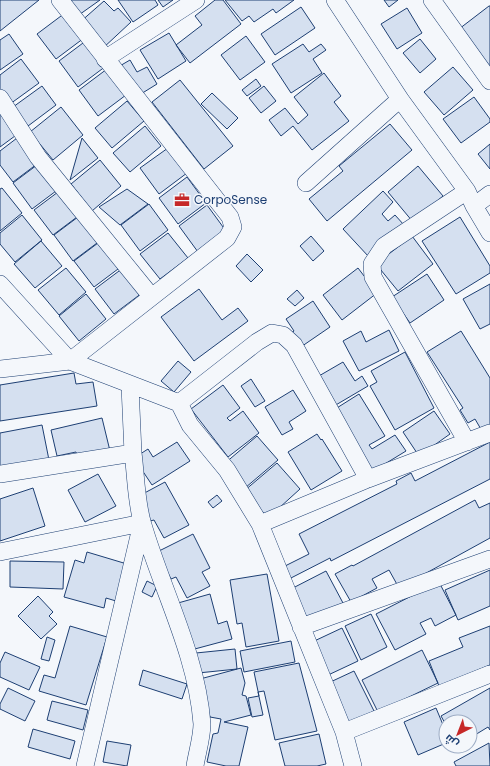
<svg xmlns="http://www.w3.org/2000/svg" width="490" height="766" font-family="Poppins,Cairo,sans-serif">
<rect width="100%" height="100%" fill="#f4f7fb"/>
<path fill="#d5e0f0" stroke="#1d3f73" d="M0,0h39l-39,31z
M65,0h35l-24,17z
M118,0h37l3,5 -25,17z
M158,0h15l-10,7z
M215,0h8l18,24 -51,39 -14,-18 26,-20 -7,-9z
M225,0h69l-18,13 -3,-4 -19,13 -5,-6 -7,5z
M384,0h14l-9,7z
M104,1l10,10 4,-3 13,14 -29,27 -23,-26z
M489,6h1v64l-31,-41z
M301,7l14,21 -40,27 -14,-21z
M407,8l15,25 -25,16 -16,-25z
M65,13l19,25 -28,21 -19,-25z
M169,33l17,28 -28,18 -18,-29z
M9,34l14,20 -23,16v-30z
M246,36l19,26 -25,18 -19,-25z
M420,39l16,20 -16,14 -17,-20z
M87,40l19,26 -28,21 -19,-26z
M303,44l6,8 12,-8 5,6 -13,9 9,14 -31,20 -19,-29z
M21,59l18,24 -29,21 -10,-13v-16z
M130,60l7,12 10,-5 10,17 -21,13 -18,-30z
M453,67l20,23 -29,25 -20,-23z
M107,69l19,26 -28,21 -19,-26z
M324,73l17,23 -7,6 15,19 -37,29 -19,-24 -12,10 -12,-16 16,-12 13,16 10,-9 -14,-18z
M256,79l5,7 -14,10 -5,-6z
M180,80l53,66 -29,23 -52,-67z
M42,86l14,19 -28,21 -15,-19z
M264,86l12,15 -15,12 -12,-15z
M212,93l26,25 -11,11 -26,-25z
M474,97l16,22v3l-29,21 -18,-24z
M127,101l17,20 -32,27 -17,-20z
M0,107l19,26 -19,14z
M61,107l22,28 -30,25 -23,-28z
M390,124l22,26 -85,71 -18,-22 34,-28 -4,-5z
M145,126l16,20 -31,26 -17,-19z
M21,135l20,26 -28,21 -13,-17v-14z
M82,138l16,20 -28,22z
M490,144v25l-12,-15z
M168,148l19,25 -28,21 -19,-26z
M100,160l21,26 -29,25 -21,-27z
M41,162l19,26 -28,21 -19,-26z
M418,166l25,30 -30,26 -25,-30z
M187,177l19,26 -28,21 -19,-26z
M2,188l20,25 -22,18v-42z
M62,189l19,25 -28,21 -19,-25z
M127,189l21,15 -28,21 -21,-18z
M383,191l10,11 -11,12 6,7 7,-6 9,10 -35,32 -26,-28z
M149,204l19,26 -28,21 -19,-26z
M207,205l19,26 -28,21 -19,-26z
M82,214l19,26 -28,21 -19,-26z
M22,215l20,25 -27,22 -15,-18v-11z
M460,217l30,49v7l-34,21 -34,-53z
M168,233l20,25 -28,21 -20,-25z
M311,236l13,15 -11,10 -13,-15z
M412,236l21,28 -35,27 -22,-27z
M102,240l20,26 -28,21 -20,-26z
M41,241l21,25 -27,22 -21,-24z
M247,254l16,16 -12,12 -15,-16z
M66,268l20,24 -27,23 -21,-25z
M123,268l19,25 -28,21 -19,-25z
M358,268l19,25 -35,27 -19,-25z
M427,274l17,26 -34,23 -18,-26z
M490,284v40l-10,5 -17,-30z
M199,289l23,31 16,-12 10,13 -54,40 -33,-44z
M297,290l7,8 -9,8 -8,-7z
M86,294l20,25 -27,22 -20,-25z
M313,301l17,26 -35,24 -9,-14 8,-6 -8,-12z
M389,330l10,21 -40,20 -16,-30 18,-10 5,11z
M461,331l29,47v48l-8,5 -7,-12 -7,4 -8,-13 3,-2 -36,-56z
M405,352l29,56 -39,22 -25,-44 7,-4 -6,-11z
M178,361l13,11 -17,20 -13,-11z
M343,362l12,19 7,-5 6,10 -39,23 -17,-29z
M74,373l2,11 17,-2 4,24 -97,15v-36z
M251,379l14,22 -10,6 -14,-21z
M223,385l17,23 -13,10 3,3 13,-10 16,22 -31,24 -37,-48z
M293,390l13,21 -17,11 4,7 -11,6 -17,-28z
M359,394l26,42 -16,9 3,4 23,-14 11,16 -36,22 -38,-62z
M434,411l16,23 -31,22 -16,-24z
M102,418l8,33 -32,8 -2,-7 -19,4 -6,-26z
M42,425l7,35 -49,9v-36z
M317,434l4,6 1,-1 20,32 -31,19 -23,-38z
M257,436l21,24 -33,28 -21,-24z
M177,442l13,19 -38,24 -18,-27 14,-9 5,8z
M490,442v37l-159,82 -1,-3 -41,21 -6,-12 26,-13 -10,-20 98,-50 -1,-3 15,-8 4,8z
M277,463l23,26 -32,29 -24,-27z
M98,474l18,32 -31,16 -17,-32z
M165,482l24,43 -25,13 -10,-18 -4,1 -13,-24z
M33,488l12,38 -45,15v-42z
M217,495l5,6 -9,7 -5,-6z
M475,500l4,8 11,-5v35l-91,50 -10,-18 -17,9 5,9 -26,14 -16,-28 17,-9 1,1z
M193,534l17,34 -8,4 8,14 -23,12 -11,-21 -5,2 -14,-27z
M87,552l40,12 -11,37 -10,-3 -2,10 -40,-11 11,-37 9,3z
M10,561l54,1 -1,27 -53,-2z
M490,570v36l-32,14 -13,-30z
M326,571l17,32 -34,18 -18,-32z
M267,574l12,67 -33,6 -4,-24 -5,1 -7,-44z
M147,581l10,5 -5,11 -10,-5z
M439,582l17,33 -21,11 -4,-8 -11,5 6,11 -31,16 -19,-36z
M210,594l8,30 9,-3 5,18 -41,11 -13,-47z
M38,596l15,16 -4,4 8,8 -16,15 -23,-23z
M371,614l16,33 -26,13 -16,-34z
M70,626l37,11 -21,68 -47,-14 5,-16 11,3z
M490,626v39l-51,21 -10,-25 34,-14 -4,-9z
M342,628l16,33 -32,15 -16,-33z
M47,637l8,3 -6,21 -8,-2z
M291,641l4,21 -51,10 -4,-21z
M235,649l2,20 -39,4 -2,-20z
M422,650l16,33 -60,29 -16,-32z
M5,652l35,15 -11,23 -29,-13v-14z
M299,663l18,68 -42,9 -11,-49 -6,1 5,23 -11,2 -4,-19 11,-2 -5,-24z
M241,668l4,15 -3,12 4,1 5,19 -27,7 24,5 -9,39h-13l-19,-4 6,-28 5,-1 3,-14 -11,-2 -10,-38z
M143,670l44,14 -5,15 -43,-14z
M354,671l20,40 -30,15 -20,-41z
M8,688l27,13 -10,20 -25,-12v-5z
M490,688v42l-2,-3 -18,11v-16h-24v3l-5,-9z
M52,701l36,9 -5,20 -36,-10z
M436,708l10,24v11l-28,12 -14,-33z
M33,729l42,12 -5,18 -42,-12z
M319,734l7,30 -9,2h-32l-6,-23z
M107,741l24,4 -4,21 -24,-4z
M489,743l1,23h-34l-2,-4z"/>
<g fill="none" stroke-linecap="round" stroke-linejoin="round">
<g stroke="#1d3f73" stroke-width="18">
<path id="minor" d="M335,0l65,99 67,92 7,15 16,27
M432,0l58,81
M105,59l91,-59
M0,98l38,59 113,139
M306,183l94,-84
M474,206l16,-12
M0,284l70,77 109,42 11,22 37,45 33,54 84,208 9,34
M0,369l70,-8 157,-123 6,-11 -3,-10 -170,-217
M179,403l78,-61 15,-9 11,2 11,10 74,134
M467,442l-94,-165 -1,-13 12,-18 83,-55
M133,453c3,23 3,50 10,72 19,65 54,130 59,199 0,13 -5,29 -7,42
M0,474l133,-21 -3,-67
M260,524l108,-45 122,-46
M0,552l142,-29 -57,243
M301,627l189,-68
M344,732l146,-58"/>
</g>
<use href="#minor" stroke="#f4f7fb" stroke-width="17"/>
</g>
<defs>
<g id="office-bare" transform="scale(1.2)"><path d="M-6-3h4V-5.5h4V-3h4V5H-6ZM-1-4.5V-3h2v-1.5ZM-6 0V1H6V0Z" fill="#c62828" stroke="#f4f7fb" stroke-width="2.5" paint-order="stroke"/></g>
</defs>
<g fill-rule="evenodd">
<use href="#office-bare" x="182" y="200"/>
</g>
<g text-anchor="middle" stroke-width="3" stroke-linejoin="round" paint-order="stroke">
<g font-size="12" fill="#1d3f73" stroke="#f4f7fb" text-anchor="start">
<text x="194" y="204">CorpoSense</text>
</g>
</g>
<g transform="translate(458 734) rotate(222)"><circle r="19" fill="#f4f7fb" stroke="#9eadc5"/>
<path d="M0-3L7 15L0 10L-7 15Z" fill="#c62828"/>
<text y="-6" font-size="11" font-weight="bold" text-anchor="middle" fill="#1d3f73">ش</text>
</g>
</svg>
